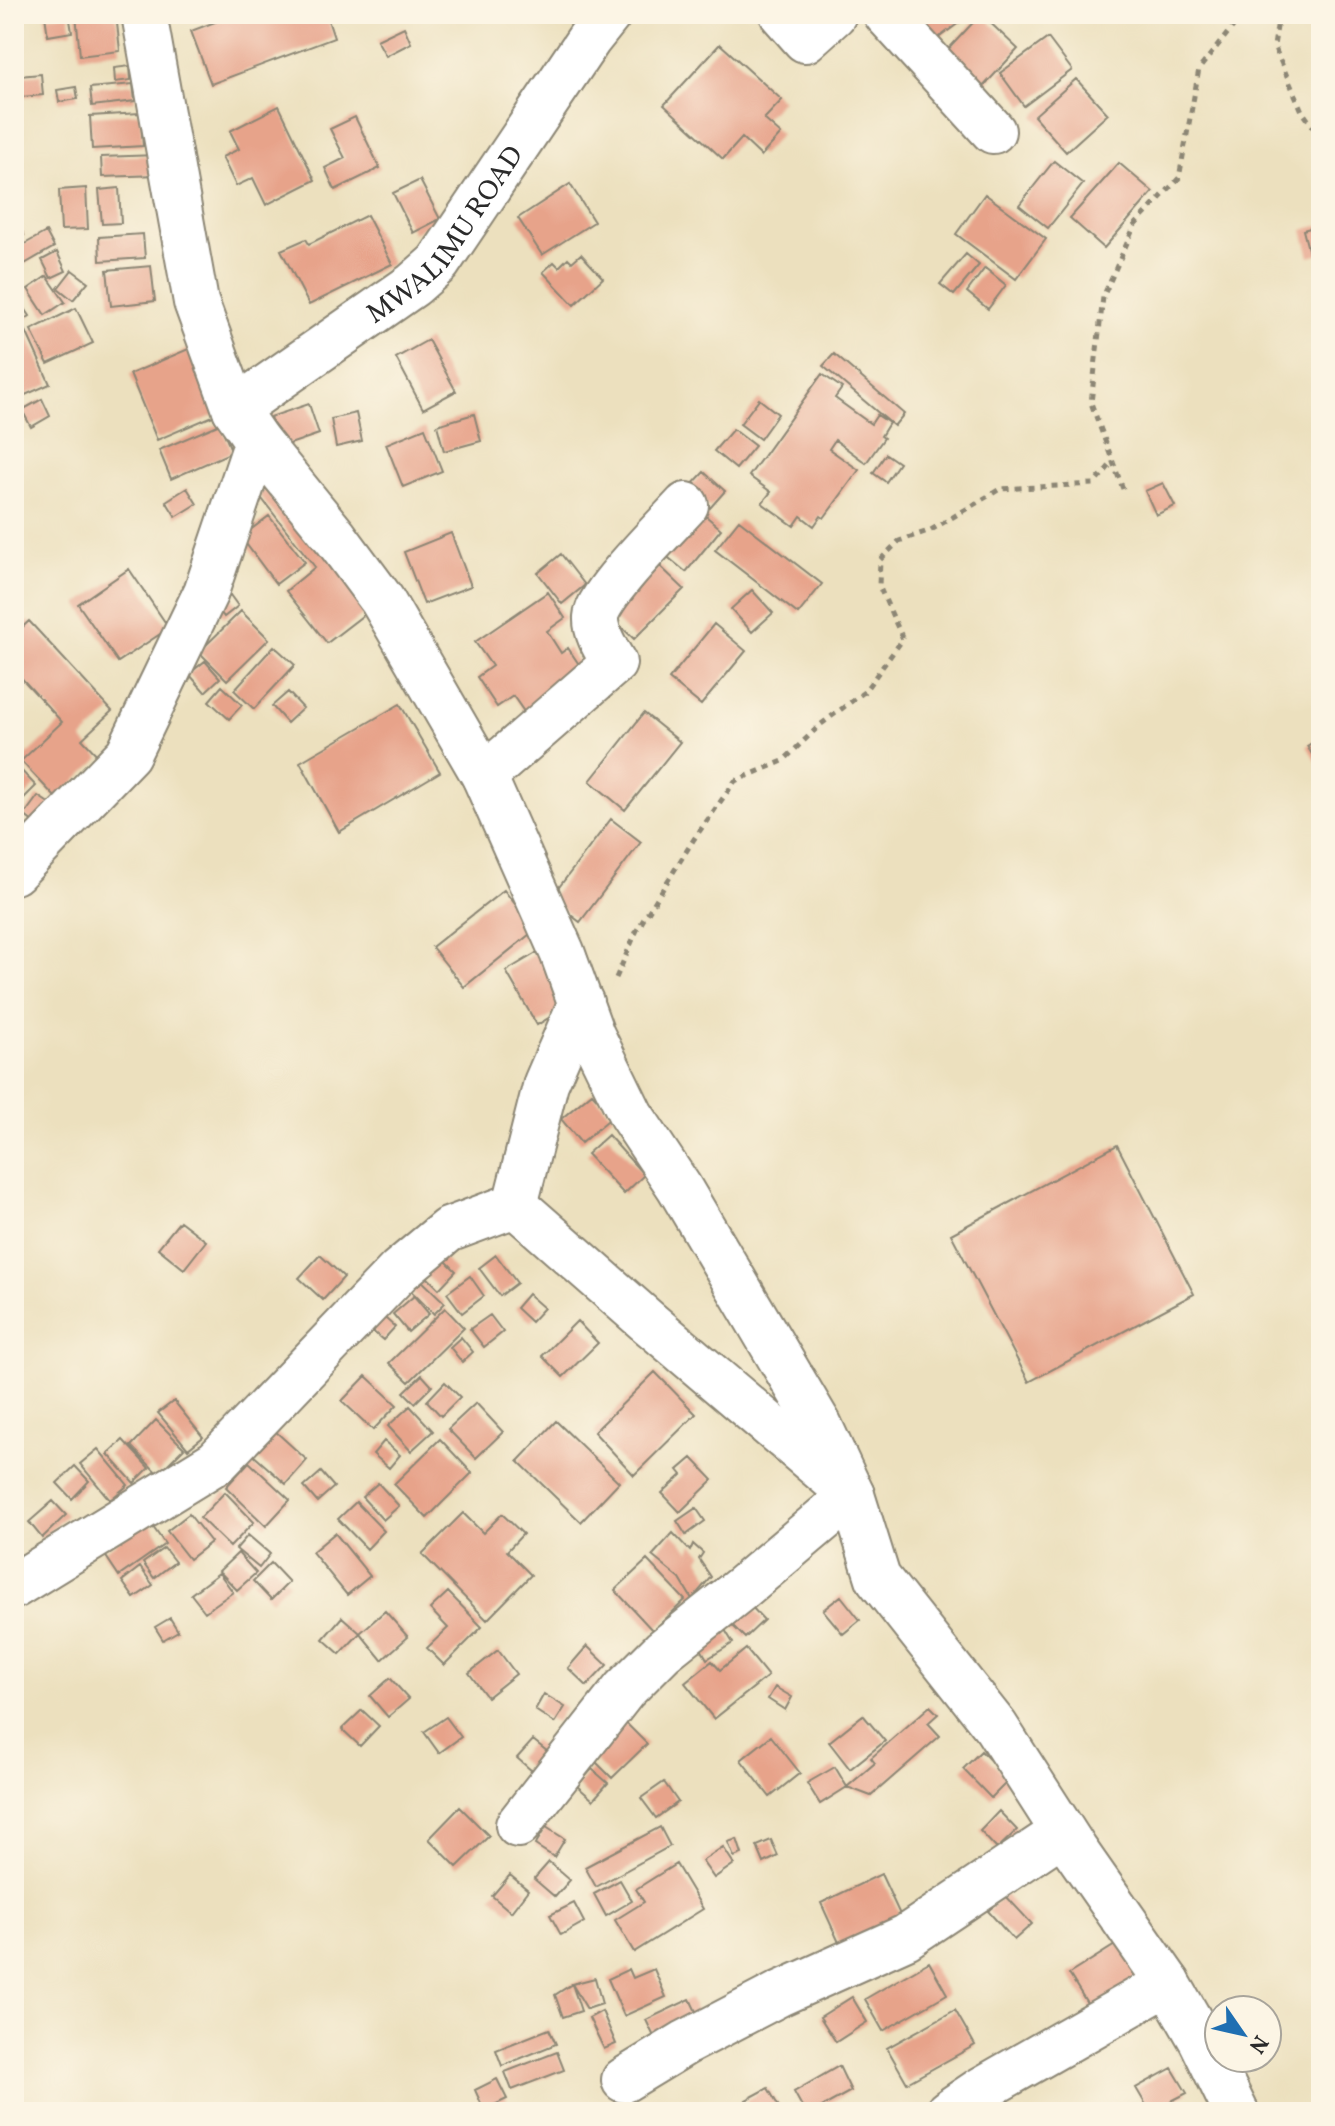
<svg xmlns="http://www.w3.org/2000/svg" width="1335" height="2126" font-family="Vollkorn,serif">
<rect width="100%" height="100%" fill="#fcf5e5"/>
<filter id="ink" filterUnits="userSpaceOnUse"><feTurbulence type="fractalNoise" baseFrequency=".0125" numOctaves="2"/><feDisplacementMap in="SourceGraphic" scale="16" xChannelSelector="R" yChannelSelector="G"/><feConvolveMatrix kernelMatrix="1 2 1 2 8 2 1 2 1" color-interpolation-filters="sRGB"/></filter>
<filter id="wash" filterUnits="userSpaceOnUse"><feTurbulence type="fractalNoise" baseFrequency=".006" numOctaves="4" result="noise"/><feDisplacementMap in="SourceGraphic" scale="32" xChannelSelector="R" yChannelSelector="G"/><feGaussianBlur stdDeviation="1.8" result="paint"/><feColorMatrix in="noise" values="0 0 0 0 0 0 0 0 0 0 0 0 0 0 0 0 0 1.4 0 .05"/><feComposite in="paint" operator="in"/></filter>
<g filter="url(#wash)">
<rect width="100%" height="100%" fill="#ece0be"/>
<g id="blocks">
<path fill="#e7a38a" d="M69,14l3,18 -24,4 -3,-20z
M76,14h40l4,37 -40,5z
M236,14h90l8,24 -123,46 -20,-53z
M909,14h62l-41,30z
M981,14l37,35 -38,41 -38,-34z
M404,27l7,16 -25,13 -9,-16z
M1048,38l24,32 -48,36 -24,-33z
M720,44l62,56 -18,19 17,15 -20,22 -19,-18 -19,21 -59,-54z
M130,66l1,14 -16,2 -1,-14z
M41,74l2,21 -22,2 -2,-21z
M1076,79l32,35 -42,38 -32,-36z
M133,84l2,17 -43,5 -2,-18z
M76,87l2,12 -19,3 -2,-12z
M14,98h7l3,81h-10z
M279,106l36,74 -49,25 -13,-27 -17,8 -14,-29 17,-8 -9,-18z
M140,113l3,33 -51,3 -2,-33z
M355,117l25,51 -45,22 -10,-22 20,-10 -15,-29z
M157,155l1,20 -56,2 -1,-20z
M1054,161l29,23 -35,44 -29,-23z
M1119,163l34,29 -49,56 -34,-30z
M420,180l20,39 -27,14 -20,-40z
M570,184l24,38 -52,33 -24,-37z
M86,188l2,41 -27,1 -2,-40z
M119,188l2,35 -19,1 -3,-34z
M985,194l61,45 -30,40 -60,-45z
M367,215l25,49 -83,41 -28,-55 25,-11 3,5z
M14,218l10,17 -10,5z
M1321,225v29l-11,3 -7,-27z
M46,232l8,15 -40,23v-20z
M143,234l2,24 -45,3 -1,-24z
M57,252l9,19 -15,7 -9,-18z
M581,254l22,24 -29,27 -31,-33 11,-10 5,5 9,-9 4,4z
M966,254l13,11 -25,30 -14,-11z
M151,266l4,35 -44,5 -4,-36z
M985,268l21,17 -18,24 -21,-17z
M72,270l16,12 -15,18 -15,-12z
M47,276l18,26 -20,13 -17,-26z
M14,279l8,12 -6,4 14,21 -16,11z
M76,308l17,35 -45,21 -17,-34z
M26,331l24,53 -36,16v-63z
M428,340l28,51 -33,18 -27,-51z
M193,347l27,66 -63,27 -27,-66z
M834,354l70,60 -10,12 -71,-60z
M822,374l20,14 -7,10 36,26 6,-9 12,8 -8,13 3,2 -18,25 -31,-23 -6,9 30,21 -35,48 -3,-2 -7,10 -13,-10 -7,10 -32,-23 9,-11 -22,-16z
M42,399l8,17 -19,11 -9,-17z
M759,399l19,15 -18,25 -20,-15z
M309,404l10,30 -38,13 -11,-30z
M356,413l6,28 -26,6 -5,-28z
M474,414l7,27 -37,10 -7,-26z
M220,424l12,28 -61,27 -12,-29z
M425,428l17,43 -39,16 -17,-43z
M733,429l22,17 -19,23 -22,-18z
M886,454l13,9 -13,19 -13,-9z
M704,472l21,19 -15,17 -21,-20z
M281,477l98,126 -52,40 -41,-52 29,-24 -56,-72z
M1163,483l12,23 -19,9 -11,-24z
M187,488l10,16 -21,13 -10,-16z
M699,510l22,19 -35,43 -22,-18z
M269,516l36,46 -29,22 -35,-47z
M739,520l83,64 -24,30 -83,-64z
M451,533l20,53 -47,18 -20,-52z
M561,554l24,31 -23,19 -24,-31z
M660,566l24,23 -50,50 -24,-23z
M129,569l40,59 -51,34 -40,-58z
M225,588l13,18 -14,11 -14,-19z
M752,590l21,23 -21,19 -21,-23z
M548,592l17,26 -18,13 14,22 7,-5 16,24 -59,41 -12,-17 -16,11 -20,-30 15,-11 -17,-24z
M241,611l28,28 -42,41 -28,-28z
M29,621l83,90 -30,28 18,19 -43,41 -36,-38 41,-39 -48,-52v-35z
M714,624l32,27 -45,54 -32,-26z
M274,646l21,19 -41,44 -20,-19z
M205,661l15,17 -15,14 -16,-18z
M222,686l20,19 -13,14 -20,-18z
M288,692l15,16 -16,15 -15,-17z
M400,704l40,68 -101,60 -39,-70z
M644,713l36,29 -55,68 -35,-29z
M1321,737v32l-14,-23z
M14,763l22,23 -19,19 -3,-3z
M38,796l15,10 -15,20 -14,-11z
M611,819l30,23 -61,80 -30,-23z
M504,890l31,40 -71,57 -32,-40z
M538,952l30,54 -31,19 -31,-54z
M592,1093l21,23 -32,27 -20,-24z
M608,1135l36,40 -20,19 -37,-40z
M1117,1145l77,149 -165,88 -78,-148z
M180,1221l26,20 -22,28 -26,-21z
M437,1252l19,19 -17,18 -20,-20z
M320,1255l24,22 -21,23 -24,-22z
M496,1255l21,28 -17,13 -21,-28z
M417,1276l28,27 -11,11 -27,-27z
M470,1276l14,20 -22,17 -15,-20z
M528,1294l16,14 -13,14 -15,-14z
M414,1296l15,18 -21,18 -15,-18z
M445,1308l19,20 -55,54 -20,-19z
M377,1311l18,16 -12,13 -18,-15z
M490,1315l13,17 -19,15 -14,-18z
M577,1321l21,22 -35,34 -21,-21z
M461,1337l12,15 -11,10 -12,-15z
M655,1372l41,42 -62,61 -40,-43z
M422,1375l10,11 -17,17 -11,-11z
M366,1376l31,29 -24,25 -31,-29z
M445,1382l15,15 -19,19 -14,-15z
M174,1401l29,36 -15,12 -30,-36z
M476,1403l27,29 -27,26 -28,-29z
M410,1406l23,25 -22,20 -23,-25z
M156,1420l28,28 -26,26 -27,-28z
M556,1421l63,61 -38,40 -63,-61z
M274,1430l33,30 -21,24 -34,-30z
M440,1439l32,34 -45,45 -33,-34z
M123,1440l26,28 -15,15 -26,-29z
M384,1441l16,14 -11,13 -16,-14z
M98,1449l30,36 -18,15 -30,-36z
M692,1458l21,22 -33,32 -18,-19 20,-18 -4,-5z
M249,1462l41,38 -24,26 -40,-39z
M75,1466l14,15 -17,18 -15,-16z
M321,1472l13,15 -17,15 -13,-15z
M378,1483l21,23 -16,14 -21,-23z
M225,1492l29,30 -24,25 -30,-29z
M53,1501l13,14 -24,23 -13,-16z
M356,1502l28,29 -17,18 -29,-30z
M696,1508l9,13 -19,14 -9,-14z
M463,1513l20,20 19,-19 21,20 -16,17 24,24 -44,45 -65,-66z
M189,1514l22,28 -22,17 -22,-28z
M148,1520l17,24 -46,32 -16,-24z
M335,1533l35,43 -23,19 -35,-43z
M673,1533l17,18 3,-7 10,9 -4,6 12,18 -19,22 -12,-20 -28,-23z
M248,1535l22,19 -11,14 -23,-19z
M164,1548l11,14 -21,16 -11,-15z
M238,1553l18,20 -19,17 -18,-19z
M647,1560l38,40 -32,31 -38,-41z
M271,1563l18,19 -18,18 -18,-19z
M140,1567l13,18 -19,13 -12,-17z
M219,1573l14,19 -28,20 -14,-18z
M448,1592l34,35 -38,38 -17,-17 21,-20 -18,-19z
M841,1596l19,24 -17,14 -20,-24z
M749,1604l15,16 -19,18 -15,-15z
M385,1611l23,26 -26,23 -22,-27 -20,21 -17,-15 19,-22 18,16z
M170,1618l8,13 -15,9 -8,-13z
M722,1625l11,18 -26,16 -11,-19z
M587,1646l20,19 -20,21 -19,-18z
M746,1649l22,27 -54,43 -29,-36 27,-22 8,9z
M498,1650l18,24 -29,23 -18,-24z
M390,1678l19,21 -21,18 -18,-21z
M775,1687l17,10 -7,13 -17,-11z
M544,1694l21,13 -10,16 -20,-13z
M930,1706l8,8 -10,9 12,13 -69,60 -24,-9 28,-24 -4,-5z
M362,1710l17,16 -19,20 -18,-17z
M863,1715l22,26 -35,28 -21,-27z
M446,1717l15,20 -22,16 -15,-21z
M625,1722l22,22 -35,34 -22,-22z
M771,1736l29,37 -30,24 -29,-37z
M533,1740l15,12 -16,19 -15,-13z
M981,1751l28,29 -18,18 -28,-29z
M835,1767l12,20 -27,17 -13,-21z
M592,1769l16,14 -15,17 -16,-14z
M664,1782l14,20 -22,16 -15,-20z
M460,1807l29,29 -32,31 -28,-28z
M999,1811l18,19 -20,19 -17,-18z
M546,1827l19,12 -11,18 -19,-12z
M660,1827l10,19 -74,41 -11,-20z
M737,1839l5,15 -8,3 -6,-15z
M771,1840l7,16 -14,7 -7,-17z
M723,1847l11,17 -20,14 -12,-17z
M549,1862l21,18 -15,17 -21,-18z
M676,1864l27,45 -69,43 -19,-32 29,-18 -8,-13z
M881,1874l21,45 -61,28 -20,-44z
M510,1875l18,15 -17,22 -19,-16z
M620,1880l12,21 -26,15 -12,-22z
M1005,1895l27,29 -18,16 -26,-29z
M574,1903l10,19 -23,13 -11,-20z
M1120,1942l25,40 -51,32 -25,-40z
M929,1962l18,32 -64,37 -18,-32z
M629,1969l4,9 21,-9 12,28 -42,19 -16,-37z
M595,1978l7,26 -15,5 -15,-25z
M572,1984l9,27 -18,6 -8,-22z
M852,1997l15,25 -31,20 -16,-25z
M690,1999l11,23 -44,21 -11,-23z
M955,2010l20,35 -68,38 -20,-35z
M602,2011l14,33 -12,5 -15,-31z
M549,2029l7,15 -54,22 -6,-16z
M557,2052l7,18 -52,20 -7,-18z
M839,2066l12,25 -38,21h-8l-11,-20z
M1172,2068l15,25 -37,19 -14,-24z
M497,2079l10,20 -23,11 -9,-20z
M768,2088l14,24h-29l-7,-12z"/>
</g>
</g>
<g filter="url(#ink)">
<use href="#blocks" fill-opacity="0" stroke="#8c8674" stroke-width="2"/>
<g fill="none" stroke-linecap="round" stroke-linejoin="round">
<g stroke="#8c8674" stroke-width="48">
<g id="minor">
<path d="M144,14l52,288 39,107 22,32 79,97 46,62 102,176 78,176 30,83 39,80 48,72 141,239 32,69 26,83 118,149 79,123 93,133 33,57 35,72"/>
<path d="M782,14l23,26 29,-26"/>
<path d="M886,14l107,117"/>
<path id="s1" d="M235,409l178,-124 25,-22 151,-224 20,-25"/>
<path d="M484,776l130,-113c-8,-14 -19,-30 -18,-46 1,-22 72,-92 90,-112"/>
<path d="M14,872l114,-118 78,-162 51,-151"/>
<path d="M515,1205l132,116 205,174 -110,93 -79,63 -39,39 -106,135"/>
<path d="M14,1586l202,-124 183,-191 49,-41 67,-25 31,-122 35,-81"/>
<path d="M624,2080l61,-37 94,-49 127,-57 157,-105"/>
<path d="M948,2112l34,-23 186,-106"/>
</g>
</g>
<path stroke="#8c8674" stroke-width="5" stroke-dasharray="6 6" stroke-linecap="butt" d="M1279,14l-5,32 28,65 19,27
M1123,489l-32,-86 12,-106 32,-72 44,-47 20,-109 44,-55
M616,978l21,-48 57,-91 41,-58 48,-20 37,-36 44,-33 39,-53 -24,-53 1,-26 19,-19 32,-11 69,-41 94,-5 19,-22"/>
<use href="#minor" stroke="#fff" stroke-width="44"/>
</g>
</g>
<g text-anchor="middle" stroke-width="8" stroke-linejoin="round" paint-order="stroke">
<g font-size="28" fill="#2b2b2b" stroke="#fcf5e5">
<text dy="10" stroke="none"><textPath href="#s1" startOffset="276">MWALIMU ROAD</textPath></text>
</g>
</g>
<rect width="1335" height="2126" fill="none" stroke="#fcf5e5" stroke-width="48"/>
<g transform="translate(1243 2034) rotate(124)"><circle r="38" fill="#fcf5e5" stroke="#a8a49b" stroke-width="2"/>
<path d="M0-6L14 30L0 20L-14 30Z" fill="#1f6fb2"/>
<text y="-12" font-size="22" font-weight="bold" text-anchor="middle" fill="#2b2b2b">N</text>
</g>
</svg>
